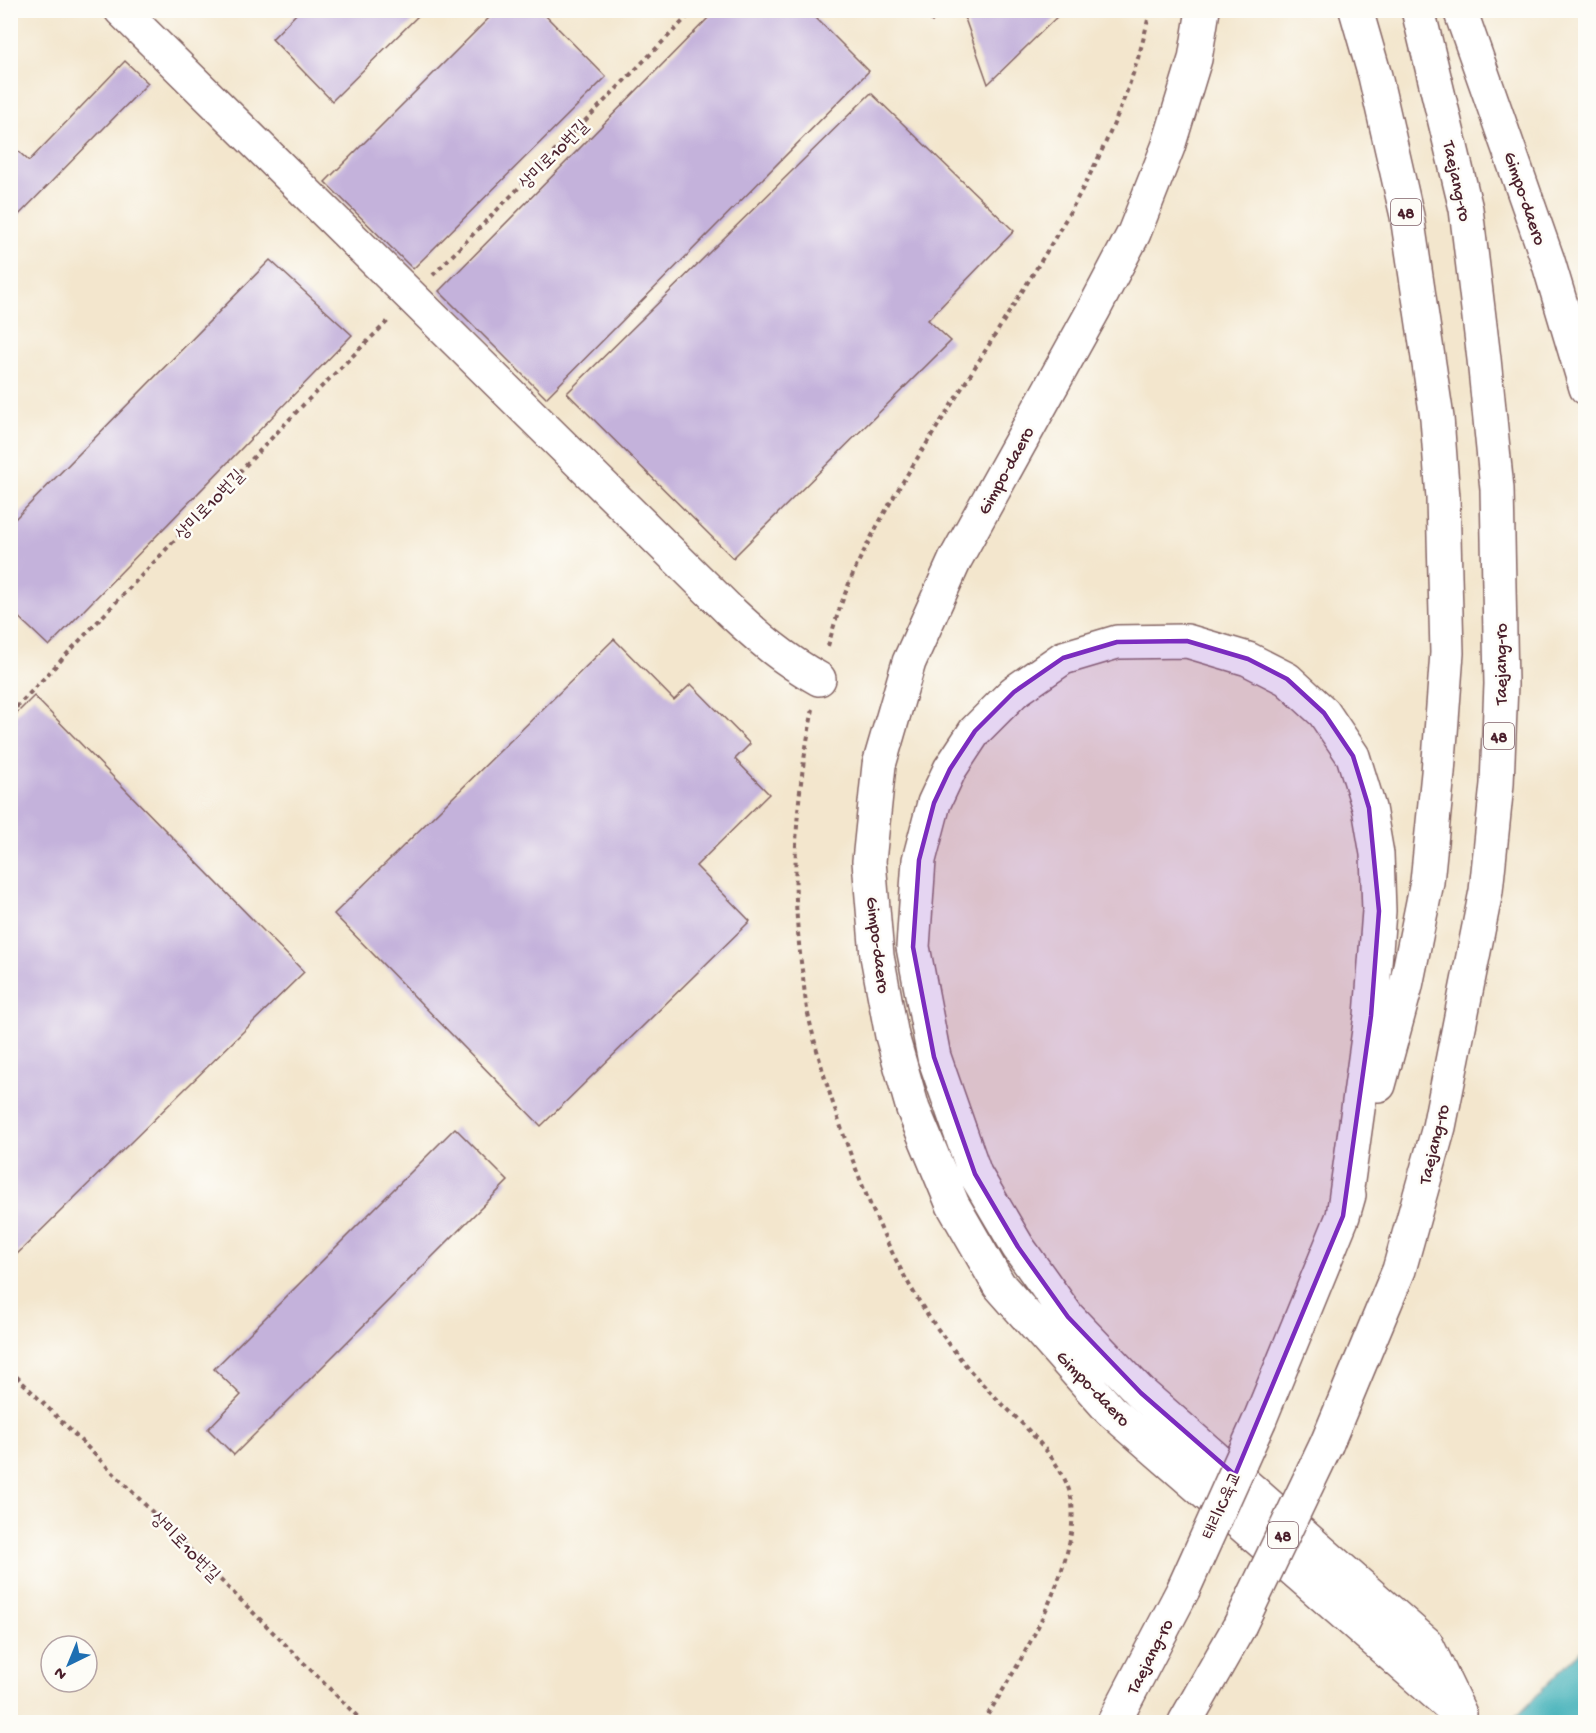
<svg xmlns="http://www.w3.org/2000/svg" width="1596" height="1733" font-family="'Gochi Hand','Poor Story',sans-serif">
<rect width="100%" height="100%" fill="#fdfcf7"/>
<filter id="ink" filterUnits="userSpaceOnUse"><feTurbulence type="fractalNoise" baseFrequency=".0167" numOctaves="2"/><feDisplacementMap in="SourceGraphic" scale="12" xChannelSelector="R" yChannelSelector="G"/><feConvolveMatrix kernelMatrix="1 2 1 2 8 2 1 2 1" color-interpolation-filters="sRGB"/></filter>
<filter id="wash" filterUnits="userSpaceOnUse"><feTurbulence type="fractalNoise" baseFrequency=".008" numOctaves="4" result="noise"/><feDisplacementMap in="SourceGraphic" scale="24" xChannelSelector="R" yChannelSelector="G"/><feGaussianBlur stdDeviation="1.35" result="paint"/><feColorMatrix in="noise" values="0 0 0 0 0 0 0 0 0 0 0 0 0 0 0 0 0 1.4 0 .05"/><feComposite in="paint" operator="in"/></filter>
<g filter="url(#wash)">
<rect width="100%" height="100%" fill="#f3e6cd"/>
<path fill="#3eafb7" stroke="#446771" stroke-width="1.5" d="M1585,1646v76h-74z"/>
<g id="blocks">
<path fill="#c4b2db" d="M300,10h124l-92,91 -60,-62z
M497,10h43l66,67 -193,192 -88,-87z
M716,10h92l61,61 -323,327 -107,-107z
M921,10h21l-10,12z
M962,10h102l-76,74z
M125,61l23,22 -138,141v-80l19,17z
M871,93l143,138 -86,89 23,21 -218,217 -166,-165z
M270,260l82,75 -303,311 -39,-37v-85z
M614,639l60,61 17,-16 59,60 -15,15 34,35 -73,72 54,55 -209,205 -207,-212z
M34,696l270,276 -294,289v-541z
M455,1128l53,53 -274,274 -26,-26 33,-34 -27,-26z"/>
</g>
</g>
<g filter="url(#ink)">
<use href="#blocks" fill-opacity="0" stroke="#856564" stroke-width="1.5"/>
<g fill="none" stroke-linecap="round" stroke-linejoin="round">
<g stroke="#856564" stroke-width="36">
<path id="minor" d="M121,10l608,600c30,28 54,49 90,69"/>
</g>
<g stroke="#856564" stroke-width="36">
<path id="major" d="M1203,10l-8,49 -27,88 -34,86 -41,78 -138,249 -46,102 -30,103 -10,96 8,95 15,80 21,73 40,96 46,80 111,125 341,297
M1356,10l19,66 32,140 30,202 6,80 4,155 -9,120 -11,109 -21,104 -27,99
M1460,10l88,251 38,127
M1343,1216l28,-200 8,-105 -2,-57 -8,-46 -16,-52 -29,-43 -37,-34 -39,-20 -61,-18 -70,1 -54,16 -49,34 -39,39 -25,38 -16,34 -15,57 -6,87 21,110 41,117 43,73 50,70 73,76 285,250 34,71
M1260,1419l83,-203 6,-21
M1327,1443l72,-173 40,-143 47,-236 11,-107 4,-100 -4,-195 -13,-130 -18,-150 -48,-199
M1114,1722l69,-132
M1185,1722l54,-95"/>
</g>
<path stroke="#856564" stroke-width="4" stroke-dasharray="4.5 4.5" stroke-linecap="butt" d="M433,275l261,-265
M828,646c9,-32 20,-64 35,-93 21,-42 46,-82 71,-121 28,-44 55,-87 82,-131 57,-90 113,-185 134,-291
M813,709c-18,89 -23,170 -11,261 2,14 3,30 6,44 12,53 29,104 48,155 23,59 51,122 91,172 9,12 18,24 28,35 30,34 91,80 97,127 7,64 -55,166 -89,219
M10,714l294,-310 86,-85
M10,1370l353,352"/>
<use href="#minor" stroke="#fff" stroke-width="33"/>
<use href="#major" stroke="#fff" stroke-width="33"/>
<g stroke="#856564" stroke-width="36" stroke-linecap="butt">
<path id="major-bridge" d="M1183,1590l77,-171
M1239,1627l88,-184"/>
</g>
<use href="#major-bridge" stroke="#fff" stroke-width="33"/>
</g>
</g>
<path fill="#7b2cbf" fill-opacity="0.2" stroke="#7b2cbf" stroke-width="4.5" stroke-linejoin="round" d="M1187,641l61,18 39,20 37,34 29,43 16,52 10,103 -8,105 -28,200 -108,259 -94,-82 -73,-76 -50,-70 -43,-73 -41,-117 -21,-110 6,-87 15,-57 16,-34 25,-38 39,-39 49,-34 54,-16z"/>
<g text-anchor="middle" stroke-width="5" stroke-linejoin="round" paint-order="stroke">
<g fill="#fdfcf7" stroke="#806168" stroke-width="1.5">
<rect x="1391" y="199" width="30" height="26" rx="4.5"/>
<rect x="1484" y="723" width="30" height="26" rx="4.5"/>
<rect x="1268" y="1522" width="30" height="26" rx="4.5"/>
</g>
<g font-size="16" font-weight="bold" fill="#4a1f2b">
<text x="1406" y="218">48</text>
<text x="1499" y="742">48</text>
<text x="1283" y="1541">48</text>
</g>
<g font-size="18" fill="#4a1f2b" stroke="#fdfcf7">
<text transform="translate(553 154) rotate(-45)" y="6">상미로10번길</text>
<text transform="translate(1458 181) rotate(78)" y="6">Taejang-ro</text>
<text transform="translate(1526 198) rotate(71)" y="6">Gimpo-daero</text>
<text transform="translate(1005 470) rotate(-61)" y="6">Gimpo-daero</text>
<text transform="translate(209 504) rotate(-46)" y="6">상미로10번길</text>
<text transform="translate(1500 664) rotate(-90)" y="6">Taejang-ro</text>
<text transform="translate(879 945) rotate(83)" y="6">Gimpo-daero</text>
<text transform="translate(1433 1144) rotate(-76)" y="6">Taejang-ro</text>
<text transform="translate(1094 1388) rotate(46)" y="6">Gimpo-daero</text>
<text transform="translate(1221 1505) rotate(-66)" y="6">태리IC육교</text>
<text transform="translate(186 1546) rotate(45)" y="6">상미로10번길</text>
<text transform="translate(1149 1656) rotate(-63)" y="6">Taejang-ro</text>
</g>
</g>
<rect width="1596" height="1733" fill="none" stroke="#fdfcf7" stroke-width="36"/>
<g transform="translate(69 1664) rotate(223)"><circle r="28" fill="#fdfcf7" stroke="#b5a4a5" stroke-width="1.5"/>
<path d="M0-4.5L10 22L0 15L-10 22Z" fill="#1f6fb2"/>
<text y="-9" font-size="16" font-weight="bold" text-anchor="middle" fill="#4a1f2b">N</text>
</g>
</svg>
